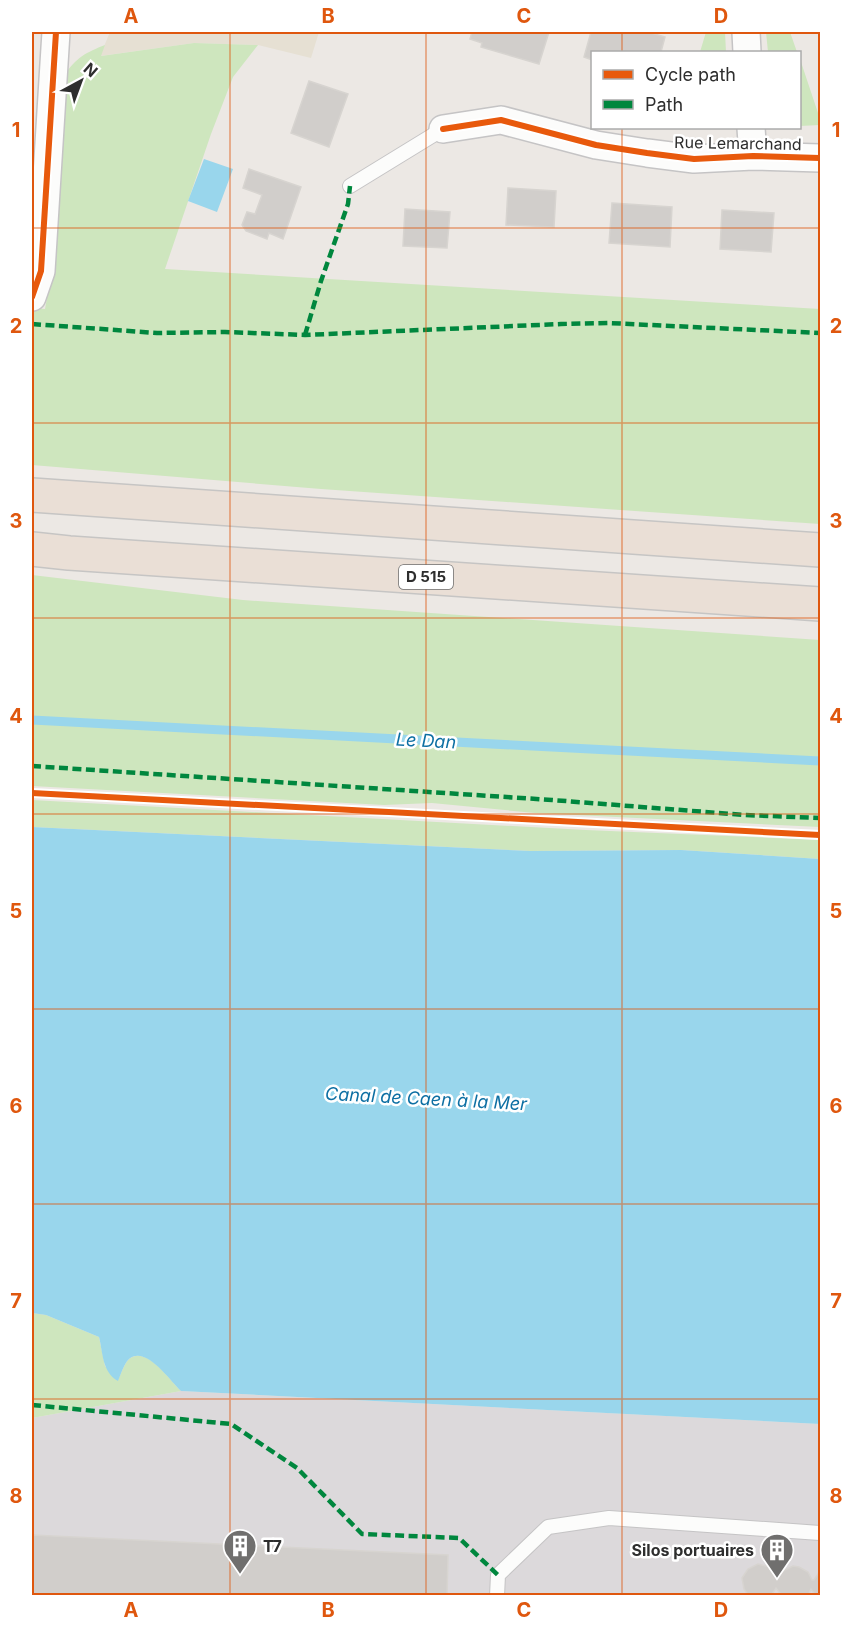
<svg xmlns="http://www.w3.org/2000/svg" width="852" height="1627" font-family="Inter,sans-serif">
<rect width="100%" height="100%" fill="#ece8e4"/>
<path fill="#dcd9db" d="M181,1391l639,33v171l-788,1v-178z"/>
<path fill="#e6e0d3" d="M110,32h209l-8,26 -53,-13 -64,-2 -94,13z"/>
<path fill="#cee6be" d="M706,32h19l1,20h-26z
M766,32h24l7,20h-29z
M194,43l64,2 -25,32 -22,57 -46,135 655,40v215l-499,-35 -289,-24v-157l13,1 6,-33 14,-201c10,-17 22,-23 40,-30l-4,11z
M800,59l20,60v6l-20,1z
M32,575l211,25 577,40v187l-285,-14 -103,-10 -48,2 -352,-19z
M32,800l554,30 234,10v19l-139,-9 -150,1 -499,-24z
M32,1313l14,2 53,22 6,29 13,14c3,-6 6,-16 11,-21 18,-14 41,22 52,32l-149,27z"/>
<path fill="#99d6ec" d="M204,159l29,10 -16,43 -29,-11z
M32,827l499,24 150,-1 139,9v565l-639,-33c-11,-10 -35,-46 -52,-32 -5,5 -8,15 -11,22 -16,-9 -15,-28 -19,-44l-53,-22 -14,-2z"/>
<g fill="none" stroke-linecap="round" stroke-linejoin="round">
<path stroke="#99d6ec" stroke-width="9" d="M32,720l788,41"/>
</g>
<path fill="#d1cecb" stroke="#d7d4d0" stroke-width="1.5" d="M472,32h77l-10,32 -58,-17 1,-4 -12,-4z
M591,32h57l17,5 -4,15h-69v8l-8,-3z
M309,81l39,13 -19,53 -38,-14z
M249,169l52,18 -18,52 -14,-6 -2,6 -21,-8 -4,-6 5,-13 8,2 7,-19 -19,-7z
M508,188l48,3 -2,36 -48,-2z
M612,203l60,4 -2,40 -61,-4z
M405,209l45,3 -3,36 -44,-2z
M722,210l52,3 -3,39 -51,-3z
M32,1535l416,20 -1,41h-415z
M758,1564l11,3 8,11 6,-7 10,-5 6,1 9,5 4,8h2l6,-9v25h-4l-5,-7 -3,7h-26l-6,-8 -5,8h-22l-5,-7 -2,-11 6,-9z"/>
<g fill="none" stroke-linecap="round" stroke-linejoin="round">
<g stroke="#c5c4c5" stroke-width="16">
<path id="lane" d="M350,186l93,-57
M497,1596l1,-21 50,-48 61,-9 211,15"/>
</g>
<g stroke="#c5c4c5" stroke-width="30">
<path id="street" d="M746,32l1,20
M751,128l2,28
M443,129l58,-9 95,25 51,8 47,6 59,-3 67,2
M32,297l9,-26 15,-239"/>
</g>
<g stroke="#c6c5c4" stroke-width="36">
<path id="highway" d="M32,495l788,55
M32,549l37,4 751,51"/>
</g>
<use href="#lane" stroke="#fcfcfb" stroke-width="14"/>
<use href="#street" stroke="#fcfcfb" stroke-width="27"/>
<use href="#highway" stroke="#eadfd6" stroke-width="33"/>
<path stroke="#00873e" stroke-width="4.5" stroke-dasharray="9 4.5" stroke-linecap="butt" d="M32,324l125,9 68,-1 80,3 256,-11 47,-1 212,10
M305,335l16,-54 27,-77 2,-18
M32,766l520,34 193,15 75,3
M32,1405l199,19 66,44 65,66 97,4 39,37"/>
<g stroke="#fff" stroke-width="10">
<path id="cycleway" d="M443,129l58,-9 95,25 51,8 47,6 59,-3 67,2
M32,297l9,-26 15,-239
M32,793l788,42"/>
</g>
<use href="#cycleway" stroke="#e8590c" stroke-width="6"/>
</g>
<path fill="none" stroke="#df570e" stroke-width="1.5" stroke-opacity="0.55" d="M230,32v1564M426,32v1564M622,32v20M622,128v1468M32,228h788M32,423h788M32,618h788M32,814h788M32,1009h788M32,1204h788M32,1399h788"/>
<defs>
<g id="building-pin" transform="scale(1.725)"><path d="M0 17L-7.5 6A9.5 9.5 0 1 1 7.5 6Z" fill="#706f6e" stroke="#fff"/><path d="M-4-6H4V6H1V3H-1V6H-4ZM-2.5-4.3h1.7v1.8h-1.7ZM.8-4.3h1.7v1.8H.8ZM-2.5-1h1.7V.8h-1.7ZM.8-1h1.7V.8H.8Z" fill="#fff"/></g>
</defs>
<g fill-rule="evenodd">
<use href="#building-pin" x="240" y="1546"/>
<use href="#building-pin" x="777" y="1550"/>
</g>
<g text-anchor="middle" stroke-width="5" stroke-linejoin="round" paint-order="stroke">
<rect fill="#fff" stroke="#6d6d6d" stroke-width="1.5" x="399" y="565" width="54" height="24" rx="4.5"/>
<g font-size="15" font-weight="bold" fill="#2e2e2e">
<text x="426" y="582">D 515</text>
</g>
<g font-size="16" fill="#2e2e2e" stroke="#fff">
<text transform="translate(738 143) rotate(1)" y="6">Rue Lemarchand</text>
</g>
<g font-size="16" font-weight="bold" fill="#2e2e2e" stroke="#fff" text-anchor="start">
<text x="263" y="1552">T7</text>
<text x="754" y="1556" text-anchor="end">Silos portuaires</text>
</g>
<g font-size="18" font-style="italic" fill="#0d6fa3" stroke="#fff">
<text transform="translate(426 741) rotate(3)" y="6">Le Dan</text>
<text transform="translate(426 1099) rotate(3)" y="6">Canal de Caen à la Mer</text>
</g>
</g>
<rect width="852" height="1627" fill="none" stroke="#ffffff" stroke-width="66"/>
<rect x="591" y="51" width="210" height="78" fill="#ffffff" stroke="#ababab" stroke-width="1.5"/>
<rect x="603" y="70" width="30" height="9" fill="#e8590c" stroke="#ababab" stroke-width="1.5"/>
<text x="645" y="81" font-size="18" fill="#2e2e2e">Cycle path</text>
<rect x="603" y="100" width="30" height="9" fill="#00873e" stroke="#ababab" stroke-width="1.5"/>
<text x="645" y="111" font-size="18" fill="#2e2e2e">Path</text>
<g transform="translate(81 81) rotate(41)" stroke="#ffffff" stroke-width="4.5" paint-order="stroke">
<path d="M0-4.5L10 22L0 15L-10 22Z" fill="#2e2e2e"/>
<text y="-9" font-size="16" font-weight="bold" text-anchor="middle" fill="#2e2e2e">N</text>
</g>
<rect x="33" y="33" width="786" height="1561" fill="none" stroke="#df570e" stroke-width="2"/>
<g font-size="20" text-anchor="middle" font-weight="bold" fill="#df570e">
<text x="131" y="23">A</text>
<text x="328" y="23">B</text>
<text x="524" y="23">C</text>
<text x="721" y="23">D</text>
<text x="16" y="137">1</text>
<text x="836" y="137">1</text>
<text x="16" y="333">2</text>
<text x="836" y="333">2</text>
<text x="16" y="528">3</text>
<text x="836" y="528">3</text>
<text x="16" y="723">4</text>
<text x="836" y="723">4</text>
<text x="16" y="918">5</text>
<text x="836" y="918">5</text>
<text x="16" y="1113">6</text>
<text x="836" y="1113">6</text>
<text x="16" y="1308">7</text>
<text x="836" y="1308">7</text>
<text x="16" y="1503">8</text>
<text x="836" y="1503">8</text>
<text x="131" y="1617">A</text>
<text x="328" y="1617">B</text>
<text x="524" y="1617">C</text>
<text x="721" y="1617">D</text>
</g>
</svg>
